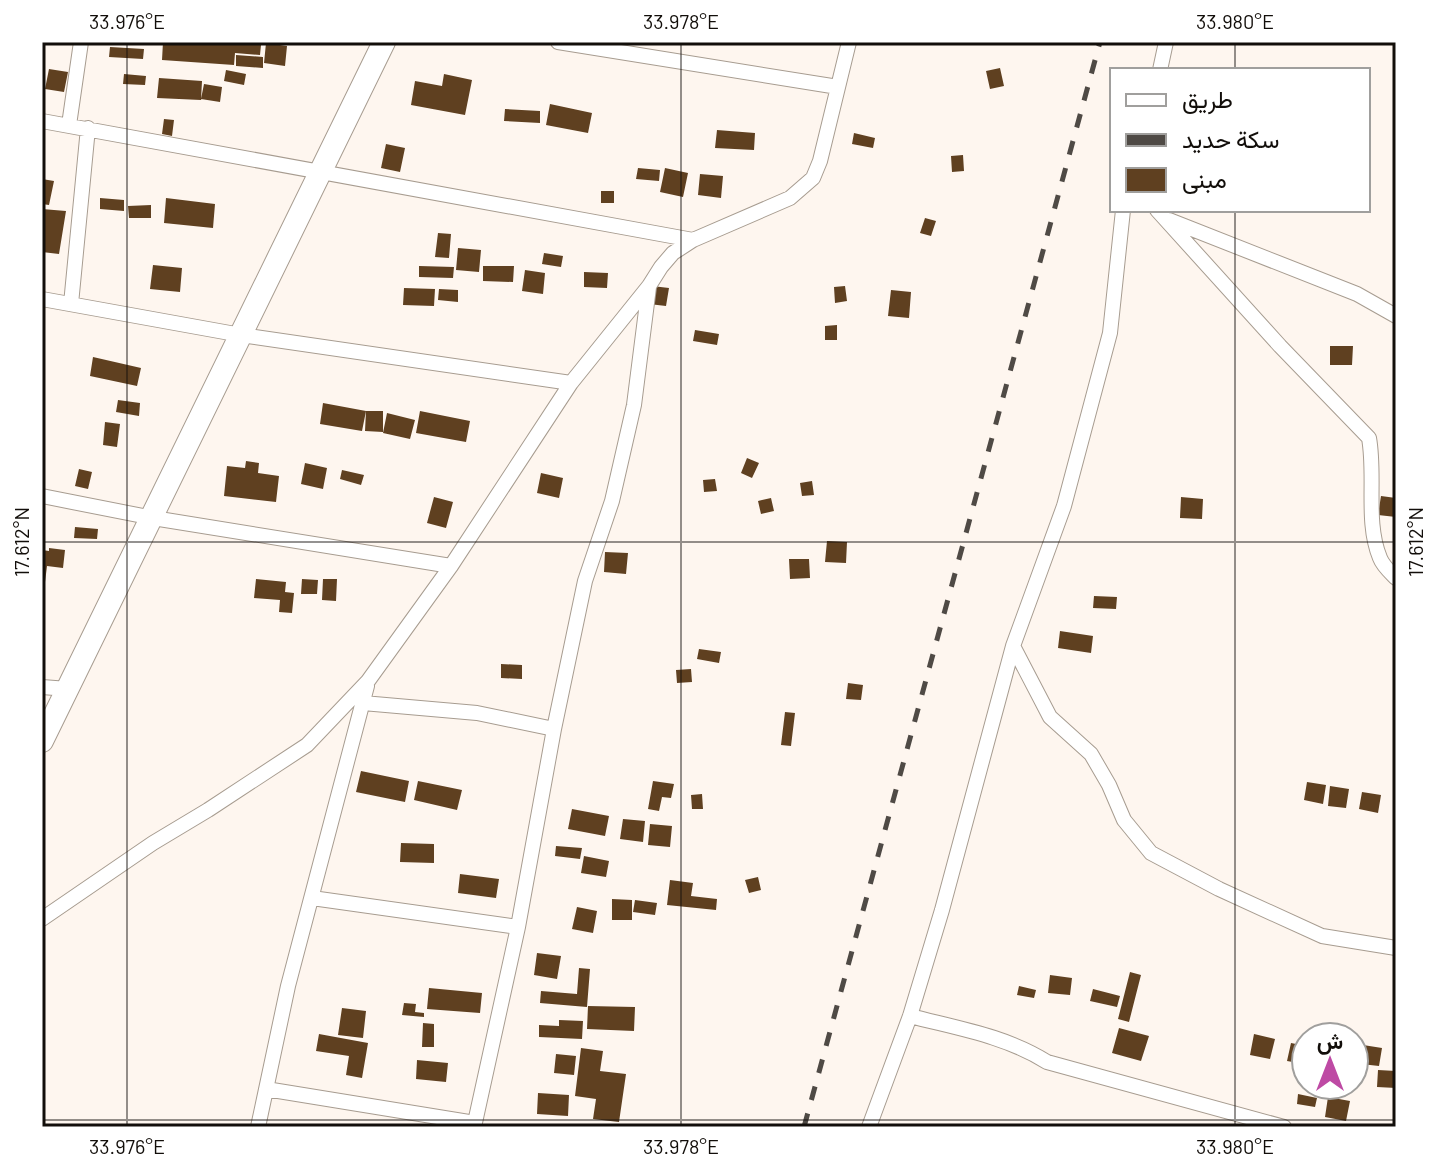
<svg xmlns="http://www.w3.org/2000/svg" width="1438" height="1169" font-family="Barlow,Vazirmatn,sans-serif">
<rect width="100%" height="100%" fill="#fef6ef"/>
<path fill="#5f4020" d="M163,42h58l40,3 -1,10 -25,-2 -1,12 -72,-5z
M266,43l21,3 -2,20 -21,-3z
M110,47l34,2 -1,10 -34,-2z
M236,55l27,2v11l-27,-2z
M1000,68l4,18 -14,3 -4,-18z
M49,69l19,3 -4,20 -19,-3z
M226,70l20,4 -2,11 -20,-4z
M124,74l22,2 -1,9 -22,-1z
M444,74l28,6 -7,35 -54,-10 4,-24 27,5z
M159,78l43,3 -1,19 -44,-2z
M204,84l18,3 -2,15 -19,-3z
M550,104l42,9 -4,20 -42,-8z
M505,109l35,2v12l-36,-2z
M164,119l10,1 -2,16 -10,-2z
M717,130l38,3 -1,17 -39,-2z
M854,133l21,5 -2,10 -21,-4z
M386,144l19,4 -5,24 -19,-4z
M963,155l1,16 -12,1 -1,-16z
M638,168l22,2 -1,11 -23,-2z
M665,168l23,5 -5,24 -23,-5z
M700,174l23,2 -2,22 -23,-3z
M42,179l12,2 -5,24 -7,-1z
M601,191h13v12h-13z
M100,198l24,2v11l-24,-2z
M166,198l49,6 -2,24 -49,-5z
M151,205v13h-22l-1,-12z
M42,209l24,2 -7,43 -17,-2z
M925,218l11,3 -5,15 -11,-3z
M438,233l13,1 -2,24 -14,-1z
M458,248l23,2 -2,22 -23,-2z
M544,253l19,3 -2,11 -19,-3z
M153,265l29,3 -2,24 -30,-3z
M419,266l35,1 -1,11 -34,-1z
M483,266h31l-1,16 -30,-1z
M525,270l20,3 -2,21 -21,-3z
M584,272l24,1 -1,15 -23,-1z
M652,286l17,2 -3,18 -17,-2z
M845,286l2,15 -12,2 -1,-16z
M404,288l31,1 -1,17 -31,-1z
M439,289l19,1v12l-20,-2z
M891,290l20,2 -2,26 -21,-2z
M837,325v15h-12v-14z
M695,330l24,4 -2,11 -24,-4z
M1330,346h23l-1,19h-22z
M93,357l48,11 -4,18 -47,-10z
M118,400l22,3 -1,13 -23,-4z
M323,403l43,8 -4,20 -42,-7z
M366,411h17v21l-18,-1z
M420,411l50,10 -4,21 -50,-9z
M387,413l28,7 -5,19 -27,-6z
M105,422l15,2 -3,23 -14,-2z
M747,458l12,5 -7,15 -11,-5z
M246,461l13,2 -1,10 21,3 -3,26 -52,-6 3,-30 18,2z
M305,463l22,5 -4,21 -22,-5z
M79,469l13,3 -4,17 -13,-3z
M342,470l22,5 -3,10 -21,-6z
M541,473l22,5 -4,20 -22,-5z
M715,479l2,12 -13,1 -1,-12z
M812,481l2,14 -12,1 -2,-13z
M1381,496l15,2v19l-18,-2z
M434,497l19,5 -7,26 -19,-5z
M1181,497l22,2 -1,20 -22,-1z
M771,498l3,13 -13,3 -3,-13z
M75,527l23,2 -1,10 -23,-1z
M827,541l20,1 -1,21 -21,-1z
M49,548l16,2 -2,18 -16,-2 -2,16h-3v-32l7,1z
M605,552l23,1 -2,21 -22,-2z
M789,559h20l1,19 -20,1z
M256,579l30,3 -1,10 9,1 -2,20 -13,-1 1,-12 -26,-2z
M302,579l16,1 -1,14h-16z
M323,579h14l-1,22 -14,-1z
M1094,596l23,1 -1,12 -23,-1z
M1060,631l33,5 -2,17 -33,-5z
M699,649l22,3 -2,11 -22,-4z
M501,664l21,1v14l-21,-1z
M691,669l1,13 -15,1 -1,-13z
M848,683l15,2 -2,15 -15,-1z
M785,712l10,1 -4,33 -10,-1z
M361,771l48,10 -4,21 -49,-10z
M418,781l44,9 -5,20 -43,-10z
M653,781l21,3 -3,14 -9,-1 -3,14 -11,-2z
M1307,782l19,3 -3,19 -19,-4z
M1330,786l19,3 -3,19 -18,-2z
M1362,792l19,3 -3,18 -19,-4z
M702,794l1,15h-11l-1,-14z
M572,809l37,7 -4,20 -37,-7z
M623,819l22,2 -2,21 -23,-3z
M650,824l22,2 -2,21 -22,-2z
M401,843l33,1v19l-34,-1z
M556,846l26,2 -2,11 -25,-3z
M584,856l25,5 -3,16 -25,-4z
M460,874l39,5 -3,19 -38,-5z
M758,877l3,13 -12,3 -4,-13z
M670,880l23,3 -2,13 26,3 -1,11 -49,-5z
M612,899l20,1v20h-20z
M635,900l22,3 -2,12 -22,-3z
M577,907l20,4 -4,22 -21,-4z
M537,953l24,3 -4,23 -23,-4z
M579,968l11,1 -3,38 -47,-4 1,-12 36,3z
M1130,972l11,3 -12,47 -11,-3z
M1050,975l22,3 -2,17 -22,-2z
M1019,986l17,4 -2,8 -17,-3z
M429,988l53,5 -2,20 -53,-4z
M1093,989l27,7 -3,11 -27,-6z
M404,1003l12,1 -1,8 9,1v4l-22,-2z
M588,1006l47,1 -1,24 -47,-2z
M342,1008l24,3 -3,27 -25,-3z
M559,1020l24,1 -1,18 -43,-2v-12l20,1z
M423,1023l11,1v23h-12z
M1119,1028l30,8 -8,25 -29,-8z
M319,1034l49,9 -6,35 -16,-3 3,-19 -33,-5z
M1254,1034l21,5 -5,20 -20,-4z
M1291,1043l15,3 -2,18 -17,-3z
M1363,1045l19,3 -3,18 -18,-2z
M581,1048l22,3 -3,20 26,3 -7,48 -26,-3 3,-20 -21,-3z
M556,1054l20,2 -2,19 -20,-2z
M417,1060l31,3 -2,19 -30,-3z
M1378,1070l18,1v17l-19,-1z
M538,1093l31,2 -1,21 -31,-2z
M1298,1094l19,4 -2,9 -18,-3z
M1328,1097l22,4 -4,20 -21,-4z"/>
<g fill="none" stroke-linecap="round" stroke-linejoin="round">
<g stroke="#a79c90" stroke-width="16">
<path id="street" d="M558,42l280,45
M1160,70l6,-28
M42,121l651,119
M69,125l12,-83
M1157,210l123,136 89,92c7,39 -4,84 11,120 3,8 10,14 16,20
M1169,220l188,74 39,22
M42,299l199,36 330,48
M71,304l17,-176
M42,496l111,22 298,48
M1013,646l37,71 41,37 18,31 15,35 27,33 68,36 103,47 74,12
M42,687l26,2
M363,703l114,10 77,16
M312,898l206,29
M42,919l111,-76 55,-33 99,-65 61,-64 83,-115 120,-183 78,-97 12,-19 12,-14 20,-13 97,-42 23,-20 7,-17 29,-119
M910,1016c46,12 96,20 137,46l237,65
M266,1089l209,34
M258,1127l30,-141 79,-300
M474,1127l44,-200 36,-198 31,-148 27,-80 22,-96 15,-118
M869,1127l41,-111 32,-106 71,-264 51,-140 46,-173 13,-123"/>
</g>
<g stroke="#a79c90" stroke-width="24">
<path id="primary" d="M42,741l342,-699"/>
</g>
<use href="#street" stroke="#fff" stroke-width="14"/>
<use href="#primary" stroke="#fff" stroke-width="22"/>
<path stroke="#4f4a45" stroke-width="5" stroke-dasharray="14 14" stroke-linecap="butt" d="M804,1127l296,-1085"/>
</g>
<path fill="none" stroke="#120e0a" stroke-width="2" stroke-opacity="0.45" d="M127,42v1085M681,42v1085M1235,42v28M1235,210v917M42,542h1354M42,1120h1354"/>
<rect width="1438" height="1169" fill="none" stroke="#ffffff" stroke-width="88"/>
<rect x="1110" y="68" width="260" height="144" fill="#ffffff" stroke="#a09f9d" stroke-width="2"/>
<rect x="1126" y="94" width="40" height="12" fill="#ffffff" stroke="#a09f9d" stroke-width="2"/>
<text x="1182" y="108" font-size="24" fill="#120e0a">طريق</text>
<rect x="1126" y="134" width="40" height="12" fill="#4f4a45" stroke="#a09f9d" stroke-width="2"/>
<text x="1182" y="148" font-size="24" fill="#120e0a">سكة حديد</text>
<rect x="1126" y="168" width="40" height="24" fill="#5f4020" stroke="#a09f9d" stroke-width="2"/>
<text x="1182" y="188" font-size="24" fill="#120e0a">مبنى</text>
<g transform="translate(1330 1061)"><circle r="38" fill="#ffffff" stroke="#a09f9d" stroke-width="2"/>
<path d="M0-6L14 30L0 20L-14 30Z" fill="#be4aa4"/>
<text y="-12" font-size="22" font-weight="bold" text-anchor="middle" fill="#120e0a">ش</text>
</g>
<rect x="44" y="44" width="1350" height="1081" fill="none" stroke="#120e0a" stroke-width="3"/>
<g font-size="20" text-anchor="middle" fill="#120e0a">
<text x="127" y="29">33.976°E</text>
<text x="681" y="29">33.978°E</text>
<text x="1235" y="29">33.980°E</text>
<text transform="translate(22 542) rotate(-90)" y="7">17.612°N</text>
<text transform="translate(1416 542) rotate(-90)" y="7">17.612°N</text>
<text x="127" y="1154">33.976°E</text>
<text x="681" y="1154">33.978°E</text>
<text x="1235" y="1154">33.980°E</text>
</g>
</svg>
